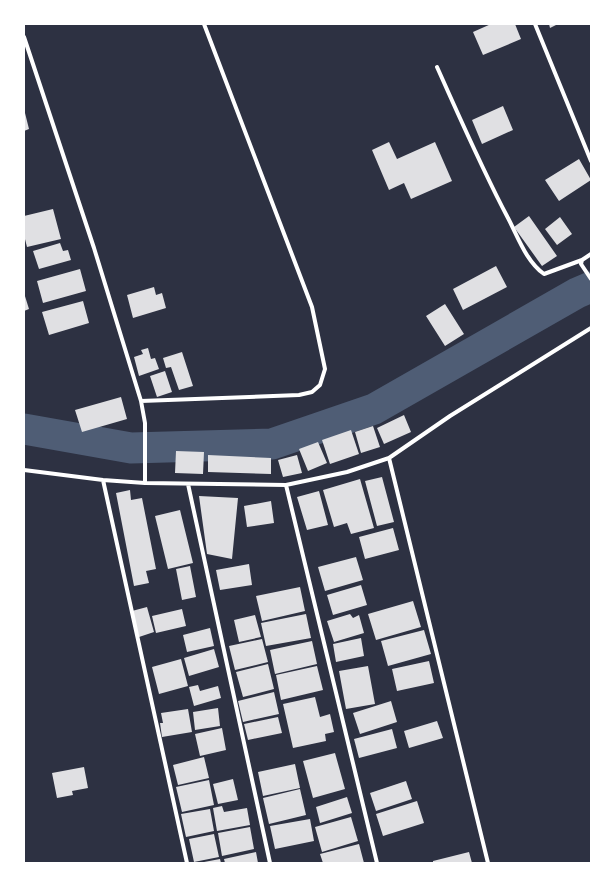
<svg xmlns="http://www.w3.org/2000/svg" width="615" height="887" font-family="'Zilla Slab',serif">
<rect width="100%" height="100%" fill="#2d3142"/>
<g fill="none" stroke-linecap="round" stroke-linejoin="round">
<path stroke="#4f5d75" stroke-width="31" d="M24,429l107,19 141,-4 102,-35 203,-116 14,-6"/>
</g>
<path fill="#e0e0e3" d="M491,24h24l6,15 -38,16 -10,-23z
M549,24h9l-8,4z
M503,106l10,24 -31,14 -10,-24z
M24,109l5,20 -5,2z
M389,142l8,17 38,-17 17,39 -41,18 -7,-16 -15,7 -17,-40z
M579,159l12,21 -32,21 -14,-21z
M53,209l8,30 -34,8 -3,-12v-19z
M529,216l28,40 -15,10 -28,-39z
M560,217l12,17 -15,11 -12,-16z
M60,243l3,8 5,-1 3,10 -32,9 -6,-18z
M496,266l11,21 -44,23 -10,-21z
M80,269l6,22 -43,12 -6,-22z
M154,287l2,8 6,-2 4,15 -33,10 -6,-23z
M24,293l5,16 -5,2z
M83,301l6,22 -40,12 -7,-23z
M445,304l19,30 -19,12 -19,-30z
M148,348l3,11 4,-1 4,11 -20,7 -5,-19 9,-3 -2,-4z
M182,352l11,34 -14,4 -8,-23 -5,1 -3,-10z
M165,371l7,21 -15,5 -7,-21z
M121,397l6,22 -45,13 -7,-22z
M404,415l7,17 -27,12 -7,-16z
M373,426l7,21 -19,6 -6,-21z
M351,430l8,24 -29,10 -8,-24z
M318,442l9,21 -19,8 -9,-22z
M176,451l28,1 -1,22 -28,-1z
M208,455l63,3v16l-63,-2z
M297,455l5,18 -19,4 -5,-17z
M382,477l12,45 -17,4 -12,-45z
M360,479l14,49 -23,6 -4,-11 -13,4 -11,-37z
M130,490l1,10 11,-2 14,71 -10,2 3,12 -15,3 -18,-93z
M319,491l9,34 -21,5 -10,-33z
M199,496l39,2 -6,61 -25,-5z
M271,501l3,22 -27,4 -3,-21z
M180,510l13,53 -25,6 -13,-53z
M393,528l6,22 -34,9 -6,-22z
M356,557l7,23 -38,11 -7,-24z
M249,564l3,21 -32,5 -4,-20z
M190,566l6,31 -14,3 -6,-31z
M361,585l6,20 -34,10 -6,-20z
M300,587l5,24 -43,10 -6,-25z
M413,601l8,26 -45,13 -8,-26z
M147,607l7,25 -15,5 -7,-26z
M182,609l4,17 -30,7 -4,-17z
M306,614l5,24 -45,8 -5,-23z
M350,614l3,4 6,-3 5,18 -30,9 -7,-21z
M255,615l6,22 -22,5 -5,-22z
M210,628l4,18 -27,6 -4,-17z
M424,630l7,24 -43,12 -7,-25z
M361,638l3,18 -28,6 -3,-18z
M262,639l6,23 -33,8 -6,-24z
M312,641l5,23 -42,10 -5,-24z
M214,649l5,18 -30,9 -5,-18z
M181,659l7,27 -29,8 -7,-27z
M429,661l5,22 -37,8 -5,-22z
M268,664l6,25 -31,8 -7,-25z
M317,666l6,24 -42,10 -5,-25z
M368,666l7,38 -29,5 -7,-38z
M198,685l2,6 18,-5 3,12 -27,8 -5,-19z
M274,692l5,22 -36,8 -5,-21z
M315,697l5,20 10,-3 4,18 -9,2 1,7 -33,7 -10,-44z
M391,701l6,21 -37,12 -7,-21z
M218,708l2,18 -25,4 -2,-18z
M188,709l4,23 -30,5 -2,-14h3l-2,-10z
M278,717l4,16 -34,7 -4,-16z
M437,721l6,17 -34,10 -5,-17z
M222,728l4,22 -26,6 -5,-22z
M392,729l5,19 -38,10 -5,-19z
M335,753l10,36 -32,9 -10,-37z
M204,757l5,21 -31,7 -5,-20z
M295,764l5,24 -37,8 -5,-24z
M84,767l4,21 -16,3 1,4 -16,3 -5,-25z
M233,779l5,21 -20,4 -5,-20z
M209,780l5,25 -32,7 -6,-25z
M406,781l6,18 -36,12 -6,-18z
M300,789l6,26 -37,9 -6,-26z
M347,797l5,16 -32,10 -4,-16z
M417,801l7,22 -41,13 -7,-22z
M222,806l2,6 23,-4 3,17 -33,6 -4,-23z
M210,809l4,22 -28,6 -5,-23z
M351,817l7,24 -36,11 -7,-25z
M310,819l4,22 -39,8 -5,-23z
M250,827l4,22 -32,7 -4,-23z
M214,834l5,23 -25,5 -5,-23z
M359,844l5,19h-41l-3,-9z
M256,852l2,11h-33l-1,-4z
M469,852l3,11h-39v-2z
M220,859l1,4h-17v-1z"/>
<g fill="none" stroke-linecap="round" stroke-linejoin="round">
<path stroke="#fff" stroke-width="4" d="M535,24l56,137
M24,37l70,211 47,153 4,22v60
M437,67c23,51 45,102 71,151 10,19 18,43 36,56l38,-14 9,-6
M582,260l-1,4 10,15
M141,401l158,-6 13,-3 8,-7 5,-16 -13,-62 -108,-283
M389,458l99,405
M24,470l79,10 42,3 141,2 61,-13 42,-14 61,-42 141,-88
M103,480l84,383
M188,484l82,379
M286,485l91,378"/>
</g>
<rect width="615" height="887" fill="none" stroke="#ffffff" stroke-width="50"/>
</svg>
